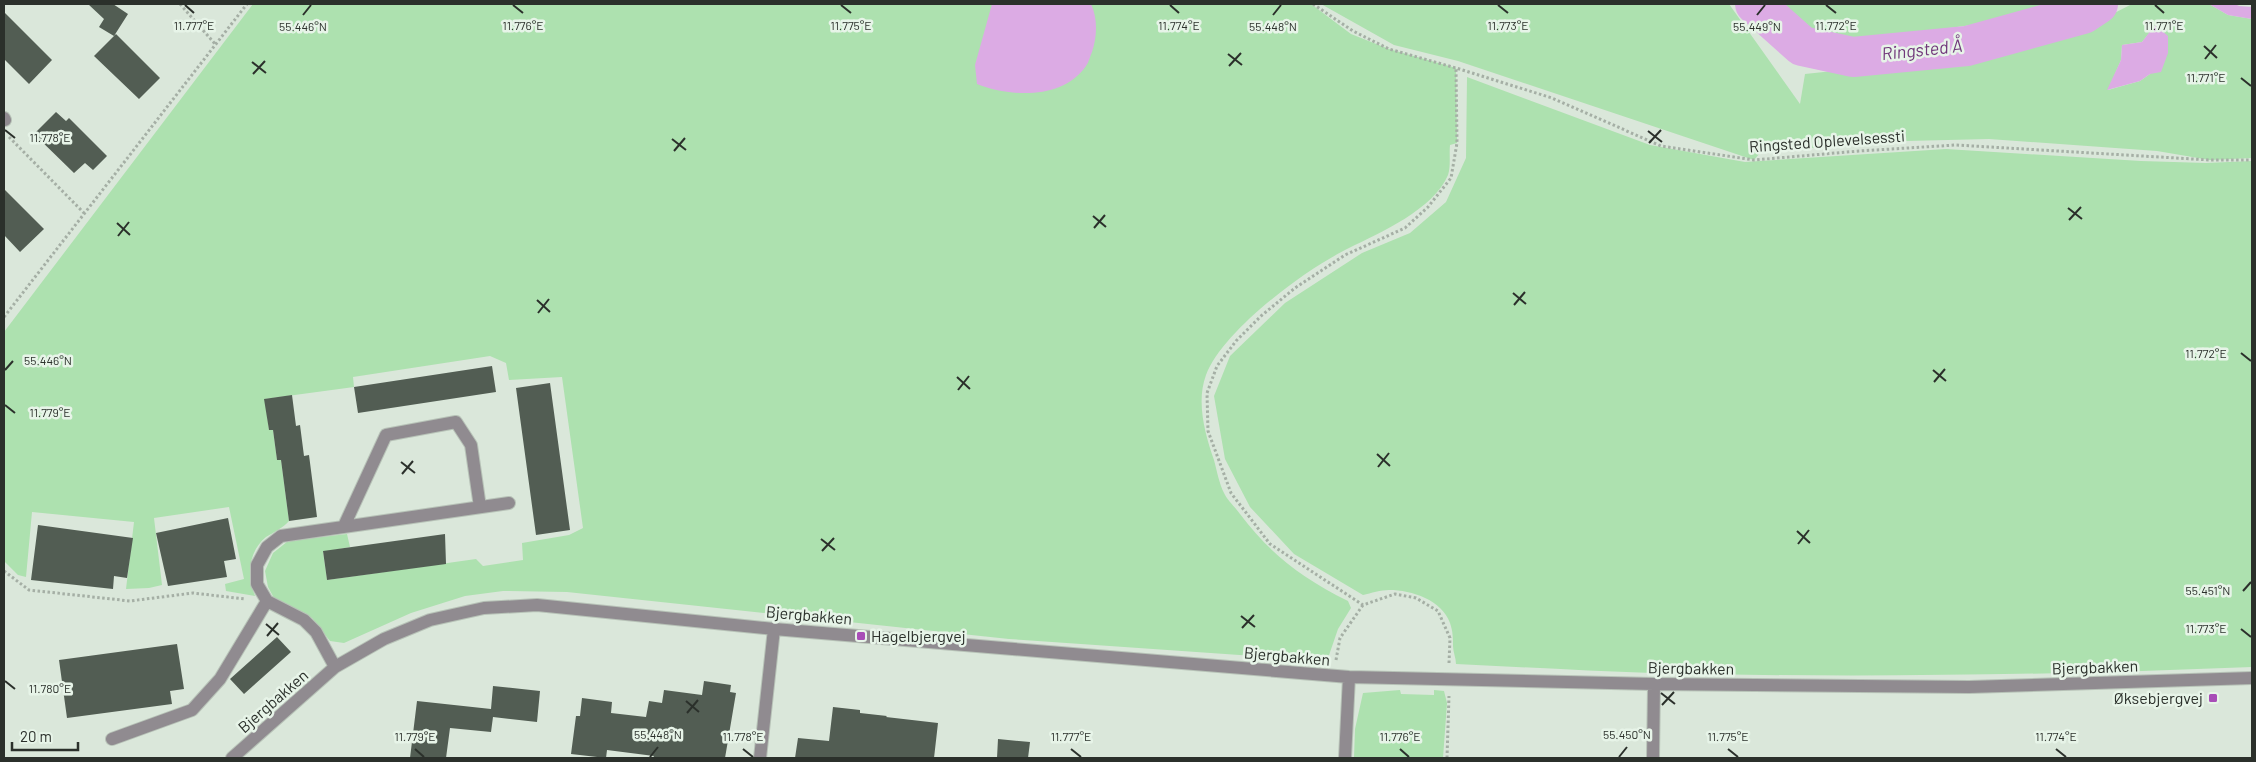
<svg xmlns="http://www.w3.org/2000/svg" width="2256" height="762" font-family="Barlow,sans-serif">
<rect width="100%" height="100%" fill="#dae7da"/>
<path fill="#ade1af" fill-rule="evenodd" d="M253,4h1058l40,30 38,15 67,19 1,75 -7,2c-1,9 1,21 -2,30 -14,34 -68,58 -99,73 -43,21 -126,82 -143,127 -10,27 -1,59 8,85 3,11 5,23 10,33 3,7 11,14 16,21 31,41 62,64 108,87l3,7 -13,21 -11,32 -318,-22 -442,-47 -64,-1 -38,5 -54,17 -67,30 -14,-2 -18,-23 -38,-20 -6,-11 -3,-16 8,-18 15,-12 59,-7 3,13 -27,5 4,28 149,-21 7,7 40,-6 -1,-17 47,-8 14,-7 -21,-151 -53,3 -3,-17 -16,-7 -137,21 1,10 -89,12 4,31h4l4,30h4l8,61c-6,7 -15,11 -23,16 -18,15 -19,38 -11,59l-29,-5 -1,-7 19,-5 -15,-72 -75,11 8,67 -13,3 -23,1 8,-67 -102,-10 -6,65 -8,-2 -14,-14v-229z
M1321,4h408l71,100 5,-30 38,-4 89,-4 82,-14 81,-29 37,-19h77l19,11 24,4v139l-42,2 -53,-9 -168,-12 -83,2 -94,7 -46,-2 -12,14 -296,-99 -64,-16zM2155,26l-5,48 -10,7 -32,9 13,-30 1,-15 20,-3z
M1774,4h284l-79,20 -110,15 -45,-4 -31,-10z
M1467,77l183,68 95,17 201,-13 195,12 65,2 46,-2v506c-199,8 -400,11 -600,6 -65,-2 -130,-6 -196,-9 0,-6 -3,-12 -3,-18 0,-8 0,-14 -3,-23 -8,-23 -38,-33 -61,-33 -8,0 -18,3 -26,5l-69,-41 -44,-47 -25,-48 -11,-63 16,-40 55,-53 77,-50 48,-20 36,-31 20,-44z
M1400,690l1,4 33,1v-5l10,1 3,12 -4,55h-89l1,-29 8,-36z"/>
<path fill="#dcabe4" d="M992,4h99c7,15 6,33 1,48 -2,4 -3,10 -6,14 -23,34 -76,31 -109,18l-2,-19z
M2209,4h26l4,2 13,1v12l-24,-4z
M2155,25l13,11v17l-7,19 -11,2 -10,7 -33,9 14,-30 1,-15 20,-3z"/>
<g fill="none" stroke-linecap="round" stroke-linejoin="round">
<path stroke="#dcabe4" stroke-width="40" d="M1755,4l47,42 51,11 114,-11 116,-32 15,-10"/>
</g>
<path fill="#525d53" d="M88,4h25l15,10 -14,22 2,-2 44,44 -21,21 -45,-43 20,-20 -15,-9 5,-8z
M4,12l48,48 -23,24 -25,-25z
M56,112l10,9 3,-3 38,38 -14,14 -8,-7 -11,10 -40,-39z
M4,189l40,40 -24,23 -16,-17z
M492,366l4,26 -138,21 -4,-26z
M550,383l20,147 -34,5 -20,-147z
M292,395l4,31 4,-1 4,31 5,-1 8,62 -28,4 -8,-61h-4l-4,-30h-4l-5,-31z
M228,518l8,41 -12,2 3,16 -59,9 -12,-53z
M38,525l95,13 -6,40 -13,-2 -1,13 -82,-9z
M445,534l1,30 -119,16 -4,-29z
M277,637l14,15 -47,42 -14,-15z
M177,644l7,45 -14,2 2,13 -105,14 -8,-58z
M704,681l27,4 -1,7 6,1 -11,65h-72l1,-2 -47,-6 -1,8 -35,-4 5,-38h4l2,-18 30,4 -1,11 35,4 3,-16 13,2 2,-13 38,5z
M493,686l47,5 -3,31 -44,-5 -2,15 -41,-4 -4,30h-36l7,-57 74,8z
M833,707l27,3v3l27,3 -1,1 52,6 -4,35h-139l3,-20 31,3z
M998,739l32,3 -2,16h-31z"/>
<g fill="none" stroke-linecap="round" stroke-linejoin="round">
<g stroke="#b7c2b7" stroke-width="14">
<path id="minor" d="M4,118l1,2
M344,526l42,-91 70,-13 15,23 9,62
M335,667l-19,-35 -12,-12 -37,-19 -10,-17v-19l10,-18 14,-11 228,-33
M112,739l80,-29 28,-31 47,-78
M232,758l103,-91 49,-28 46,-19 54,-12 53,-3 237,24 575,48 305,7 315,3 283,-9
M760,758l14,-129
M1345,758l4,-81
M1653,758l1,-74"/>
</g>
<path stroke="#a5afa5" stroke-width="3" stroke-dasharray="2.5 2.5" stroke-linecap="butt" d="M180,4l36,41
M1313,4l40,27 36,18 67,19 96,30 109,48 93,14 105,-9 97,-6 254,15h42
M9,137l75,76
M4,317l243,-313
M4,571l25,19 101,11 63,-8 52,6
M1336,660l4,-22 23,-33
M1449,663l1,-25 -12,-27 -22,-13 -21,-4 -32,11 -93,-61 -39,-51 -23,-62 -1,-38 10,-27 19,-25 25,-25 34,-28 50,-33 60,-27 23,-21 23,-29 6,-35 -1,-75
M1447,758l2,-62"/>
<use href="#minor" stroke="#908b90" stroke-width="12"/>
</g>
<path fill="none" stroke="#2b302b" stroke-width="2" d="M185,5l9,8M513,5l10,8M841,5l10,8M1170,5l9,8M1498,5l10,8M1826,5l10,8M2155,5l9,8M303,15l8,-10M1273,15l8,-10M1757,15l8,-10M2204,46l13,12M1228,54l14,11M2205,59l11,-14M252,62l14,11M1229,66l12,-13M253,74l12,-13M2241,78l10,8M5,130l10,8M1648,131l14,11M672,139l14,11M1649,143l12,-13M674,151l11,-13M2068,208l14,11M1093,216l13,11M2069,220l12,-13M117,223l13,12M1094,228l11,-13M118,236l11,-14M1513,293l13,11M537,300l13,12M1514,305l11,-13M538,313l11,-14M2241,353l10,8M5,370l8,-9M1933,370l13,11M957,377l13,12M1934,382l11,-13M958,390l11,-14M5,405l10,8M1377,454l13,12M401,462l14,11M1378,467l11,-14M402,474l11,-13M1797,531l13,12M821,539l14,11M1798,544l11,-14M822,551l12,-13M2243,591l8,-9M1241,616l14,11M266,624l13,11M1242,628l12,-13M2241,629l10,8M267,636l11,-13M5,681l10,8M1661,693l14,11M686,701l13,11M1662,705l12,-13M687,713l11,-13M415,749l9,8M743,749l10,8M1071,749l10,8M1400,749l9,8M1728,749l10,8M2056,749l10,8M650,757l8,-10M1619,757l8,-10"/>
<g fill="#a84db7" stroke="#e7f4e8" stroke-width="2">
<rect x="856" y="631" width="10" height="10" rx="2.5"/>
<rect x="2208" y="693" width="10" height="10" rx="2.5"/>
</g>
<g text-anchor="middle" stroke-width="5" stroke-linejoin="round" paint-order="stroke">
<g font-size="16" fill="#2b302b" stroke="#e7f4e8">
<text transform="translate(1827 141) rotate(-4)" y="6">Ringsted Oplevelsessti</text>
<text transform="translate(809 615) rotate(5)" y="6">Bjergbakken</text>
<text transform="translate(1287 656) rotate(5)" y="6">Bjergbakken</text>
<text transform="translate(2095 667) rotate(-2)" y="6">Bjergbakken</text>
<text transform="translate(1691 668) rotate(1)" y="6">Bjergbakken</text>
<text transform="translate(273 701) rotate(-41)" y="6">Bjergbakken</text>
</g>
<g font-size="16" fill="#2b302b" stroke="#e7f4e8" text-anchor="start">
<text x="871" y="642">Hagelbjergvej</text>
<text x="2203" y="704" text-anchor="end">Øksebjergvej</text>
</g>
<g font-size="18" font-style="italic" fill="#70367a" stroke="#e7f4e8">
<text transform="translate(1922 50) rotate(-6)" y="6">Ringsted Å</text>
</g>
</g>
<g font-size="12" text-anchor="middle" fill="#2b302b" stroke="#e7f4e8" stroke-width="5" stroke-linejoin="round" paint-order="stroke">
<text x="194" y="30">11.777°E</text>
<text x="523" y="30">11.776°E</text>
<text x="851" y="30">11.775°E</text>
<text x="1836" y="30">11.772°E</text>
<text x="1179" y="30">11.774°E</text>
<text x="1508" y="30">11.773°E</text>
<text x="2164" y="30">11.771°E</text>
<text x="303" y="31">55.446°N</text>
<text x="1273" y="31">55.448°N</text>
<text x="1757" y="31">55.449°N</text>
<text x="2206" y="82">11.771°E</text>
<text x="50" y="142">11.778°E</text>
<text x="2206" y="358">11.772°E</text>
<text x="48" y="365">55.446°N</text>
<text x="50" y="417">11.779°E</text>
<text x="2208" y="595">55.451°N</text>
<text x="2206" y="633">11.773°E</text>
<text x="50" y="693">11.780°E</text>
<text x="658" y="739">55.448°N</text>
<text x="1627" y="739">55.450°N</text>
<text x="415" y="741">11.779°E</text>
<text x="743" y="741">11.778°E</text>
<text x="1071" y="741">11.777°E</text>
<text x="1400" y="741">11.776°E</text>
<text x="1728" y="741">11.775°E</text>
<text x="2056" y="741">11.774°E</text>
</g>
<rect width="2256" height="762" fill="none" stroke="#2b302b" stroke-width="10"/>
<path d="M12 742v8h66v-8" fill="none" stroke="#2b302b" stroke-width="2.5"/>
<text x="20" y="742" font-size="15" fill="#2b302b" stroke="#e7f4e8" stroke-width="4" paint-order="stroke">20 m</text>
</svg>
